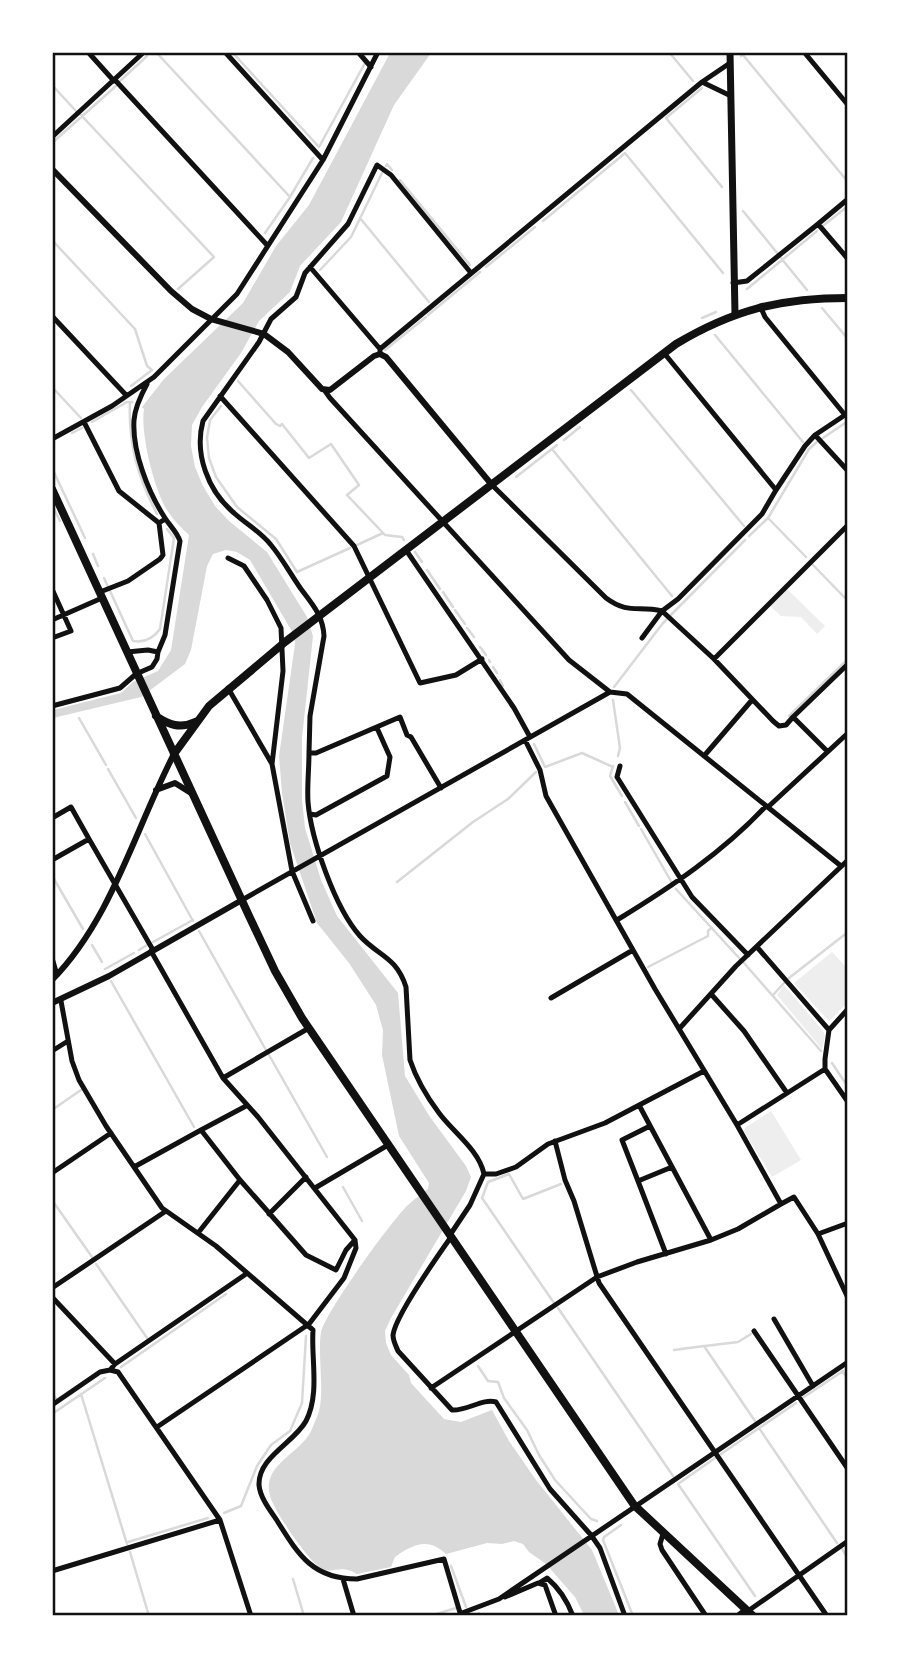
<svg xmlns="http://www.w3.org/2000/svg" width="900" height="1668" font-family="'Roboto Condensed',sans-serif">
<rect width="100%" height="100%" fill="#fff"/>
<path fill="#eee" d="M786,588l39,38 -8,8 -16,-17 -20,-1 -12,-11z
M832,952l15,16v35l-18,18 -35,-38z
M784,985l39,46 2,5 -3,13 -45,-54z
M771,1111l30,49 -29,17 -28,-46 1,-3z"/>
<path fill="#d9d9d9" d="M390,53h41l-37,52 -53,117 -41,44 -10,26 -31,29 -18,32 -39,54 -10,18 -1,21 4,21 8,19 12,20 14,15 38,31 40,65 6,19 -11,102v62l3,28 16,52 16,36 61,77 7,83 25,41 36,49 5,11 -5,14 -75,127 -6,13 1,12 5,12 18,20 2,8 33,36 17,3 31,-12 17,31 27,39 56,70 27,65h-35l-9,-18 -29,-33 -17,-12 -6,-8 -9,-3 -12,3 -15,-1 -41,11c-18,-17 -33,-10 -51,3l-4,10 -34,7c-17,-10 -23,0 -35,-5 -13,-7 -48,-58 -52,-73 -8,-30 25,-40 38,-60 4,-5 6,-13 9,-19 9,-21 0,-61 4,-85 4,-19 70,-111 87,-127 6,-6 14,-11 20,-16l1,-6 -30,-47 -17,-81 1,-25 -7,-25 -27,-42 -32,-40 -27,-80 -8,-50 -3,-37 16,-112 -1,-9 -44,-75 -13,-8 -11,-2 -13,4 -6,12 -16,84 -6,14 -44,33 -88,21v-8l68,-17 12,-11 25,-11 13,-21 18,-115c-8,-8 -16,-15 -22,-25 -13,-20 -27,-78 -23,-101l-2,-2 22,-28 79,-76 33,-57 33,-41z"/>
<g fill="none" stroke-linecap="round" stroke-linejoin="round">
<path stroke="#d9d9d9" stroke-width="2.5" d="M156,52l134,145 -25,36
M232,52l87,95 46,-84
M669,52l24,29
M370,54l1,-2
M741,56l2,-1 105,127
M120,81l27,-25
M52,85l24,26
M702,88l-36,30 56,69
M81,115l133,142 -36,32
M52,143l64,-57
M625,153l98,120
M386,166l1,-2 5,6
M400,180l70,85
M290,197l23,-39
M743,211l35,43
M360,218l69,84
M543,221l81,-67
M824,225l24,-19
M52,240l83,89 12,37 5,4 -21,16
M781,258l26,32
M486,267l49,-40
M320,270l31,-33 31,-64
M747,289l70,-58
M822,308l26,31
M428,315l52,-43
M702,318l14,-6
M715,335l88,107
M385,350l41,-33
M238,381l38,43 4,2 2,-2 27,34 22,-14 28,41 -12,10 38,40 17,2 2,3
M52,387l29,31
M631,390l113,136
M130,402c-2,41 8,76 27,112
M221,406l-11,14 -3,18 2,20 7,19 21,30 39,32 21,33 53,-24
M92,422l35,-20h5
M72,433l10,-5
M823,438l25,-17
M564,440l16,-13
M552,449l120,147
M52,468l33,70
M516,477l41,-32
M52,505l8,16
M769,519l37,38
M749,536l19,-18 41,-69 8,-7
M357,545l26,-12
M415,552l7,10
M93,554l5,12
M813,565l35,36
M427,570l13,19
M104,578l4,9
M110,591l23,50c12,2 20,-2 27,-12l14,-91 -7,-9
M443,592l10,15
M455,610l10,14
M467,628l7,9
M480,647l6,8
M489,660l1,2
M493,667l4,6
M500,680l3,6
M614,687l49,-64 82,-83
M613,700l7,48 -2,8
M789,716l59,-57
M79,718l27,47
M534,744l11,23 37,-14 31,14
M613,766l-3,10 12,20
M108,769l28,49
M625,802l14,24
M641,829l31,54
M145,834l48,87
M52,880l2,-1 29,50
M397,882l76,-60 35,-23 28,-27
M676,889l64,70
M199,931l67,119
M153,942l40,-22
M92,945l10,17
M139,950l8,-5
M744,963l77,88
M648,967l60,-31v-5l3,-3
M105,969l29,-16
M789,978l59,-46
M111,981l83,146
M773,995l11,-12
M269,1055l58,102
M832,1063l16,24
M52,1110l29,-20
M343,1187l19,34
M52,1200l40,57
M96,1264l51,74
M554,1303l-72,-105 6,-16 21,-8 14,25 38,-15
M558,1308l115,168
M705,1346l33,-4 13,-8
M674,1350l30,-4 51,75
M478,1366l10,15 10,1 6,16 23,32 12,25 16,25 36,39 6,2
M121,1367l105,-73
M842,1371l6,8
M52,1394l4,4
M81,1394l46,150
M804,1397l39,-26
M52,1414l53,-36
M759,1428l78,115
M721,1454l75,-51
M715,1458l-37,26 77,112
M224,1513l17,-7 16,-40 14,-21 19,-14 12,-28 4,-67
M621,1525l-17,12 -1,3 30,76
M128,1542l80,-24
M842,1549l6,9
M130,1552l19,64
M451,1566l15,41
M293,1579l11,37
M479,1613l1,3
M430,1616l26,-8"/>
<path stroke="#111" stroke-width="5" d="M88,52l26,29
M225,52l98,108
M358,52l13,15
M804,52l44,53
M115,80l152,165
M702,82l29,14
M52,137l92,-85
M818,224l30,-25
M310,267l70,82
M733,283l14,-2 71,-57 30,35
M761,308l4,9 80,98
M52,316l74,79
M380,354v-5l322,-267 28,-19
M325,391l5,7 239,262 41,32 17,2 214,172
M220,396l134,150 66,137 36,-8 26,-16
M84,422l35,69 40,32 6,-4
M815,435l33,36
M52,439l60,-33 42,-29 83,-83 86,-134 55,-108
M492,485l114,113c23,17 32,7 56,13l52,48 59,62 6,5 7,-1 7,-8 34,34
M776,490l29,-44 10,-11 33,-22
M406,550l108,158 16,29
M228,558l16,8 23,34 14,28 2,43 -11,93 20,107 21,50
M52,589l19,42 -19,7
M100,592l28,-11 32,-22 3,-4 -4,-32
M52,620l50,-22
M642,638l20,-27 16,-12 84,-85 14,-24 -112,-137
M127,652l21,-2 10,2 7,-17 15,-94c-3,-9 -10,-15 -15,-23 -17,-26 -33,-67 -31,-98 1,-13 7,-25 13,-36
M714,659l134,-134
M228,688l44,76
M52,706l68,-18 16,-14 16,-7 5,-8 1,-7
M793,717l55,-53
M309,753l1,-37 14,-80c-1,-20 -11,-31 -23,-47 -10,-14 -19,-31 -30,-44 -10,-13 -25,-21 -37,-32 -26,-22 -40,-59 -31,-92l56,-79 12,-23 25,-22 9,-24 43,-49 29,-59 14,10 80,98
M704,756l48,-56
M620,766l-3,11 75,120 56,58
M441,788l-30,-51 -4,-2 -7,-18 -84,36h-7c0,16 -2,33 -1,49 3,37 27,106 52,134 18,20 36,20 46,51l4,73c6,18 17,37 29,53 14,19 40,37 45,61
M768,807l80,-74
M310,814l6,1 71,-39 3,-19 -13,-29
M52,818l19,-11 18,32 -37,21
M89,839l64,111
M242,900l368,-208
M617,920c54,-33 105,-67 149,-114
M757,947l72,83
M151,951l72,127 35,39 97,123 1,8 -12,30 -35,46 -152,103
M52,958l5,17
M711,994l33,37 43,62
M551,998l82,-48
M61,1001l11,60 7,19 27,46 56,82 54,38 97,84c-2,29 7,64 -7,91 -12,22 -48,36 -47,64 1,12 10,24 17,34 22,35 36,60 81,60l87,-20 17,57
M848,1009l-19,21 -4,29v10l23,33
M679,1029l57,-63 112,-106
M52,1051l16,-10
M223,1078l86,-50
M639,1105l72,135
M246,1106l-45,24 39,50 66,75 30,15 10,-20 9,-10
M737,1125l88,-56
M555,1141l10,39 9,21 25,82 228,333
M134,1167l67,-37
M52,1173l59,-40
M638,1181l-16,-41 28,-14
M315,1188l73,-43
M781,1204l13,-7 24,37 30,-11
M269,1214l37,-37
M198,1233l42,-53
M818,1234l30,64
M450,1235l20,-30 14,-31h12l20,-7 32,-23 57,-21 99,-52
M451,1237c-12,17 -56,80 -58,98 0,6 3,11 5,16l54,59c15,1 31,-12 44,-8l54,87 41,46 9,13 25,68
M666,1254l-28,-73 34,-14
M52,1288l114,-77
M52,1297l63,67
M774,1319l39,67
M754,1331l94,138
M110,1370l8,2 102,148 31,96
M431,1388l166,-111 40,-15 74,-22 27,-11 43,-25 -44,-79 -82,-136 -109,-193 -6,-26 -15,-30
M52,1405l48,-33 10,-2 5,-6 131,-90
M663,1534l-3,10 2,6 44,66
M52,1571l168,-51
M343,1579l11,37
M539,1583l8,-5c12,10 20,22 26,38
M505,1597l33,-14 7,2 11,31
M748,1611l100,-70
M454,1616l45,-17 349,-237
M737,1616l9,-7"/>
<path stroke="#111" stroke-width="6" d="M52,169l119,122 21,18 19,10 53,15 24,18 34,37 8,1 44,-34 6,-2 6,3 106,128
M156,790l19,-7 16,10
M52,980c60,-61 83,-151 122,-226
M52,1003l57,-27 133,-76"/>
<path stroke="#111" stroke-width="7" d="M730,52l5,262"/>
<path stroke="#111" stroke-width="8" d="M52,489l198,429 25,53 27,47 332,487 119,111
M156,716c13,9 24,13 39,6
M174,754l35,-48 76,-64 391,-298c57,-34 104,-46 172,-46"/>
</g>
<rect width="900" height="1668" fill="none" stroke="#ffffff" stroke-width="108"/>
<rect x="54" y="54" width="792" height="1560" fill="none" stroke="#111" stroke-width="2.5"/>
</svg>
